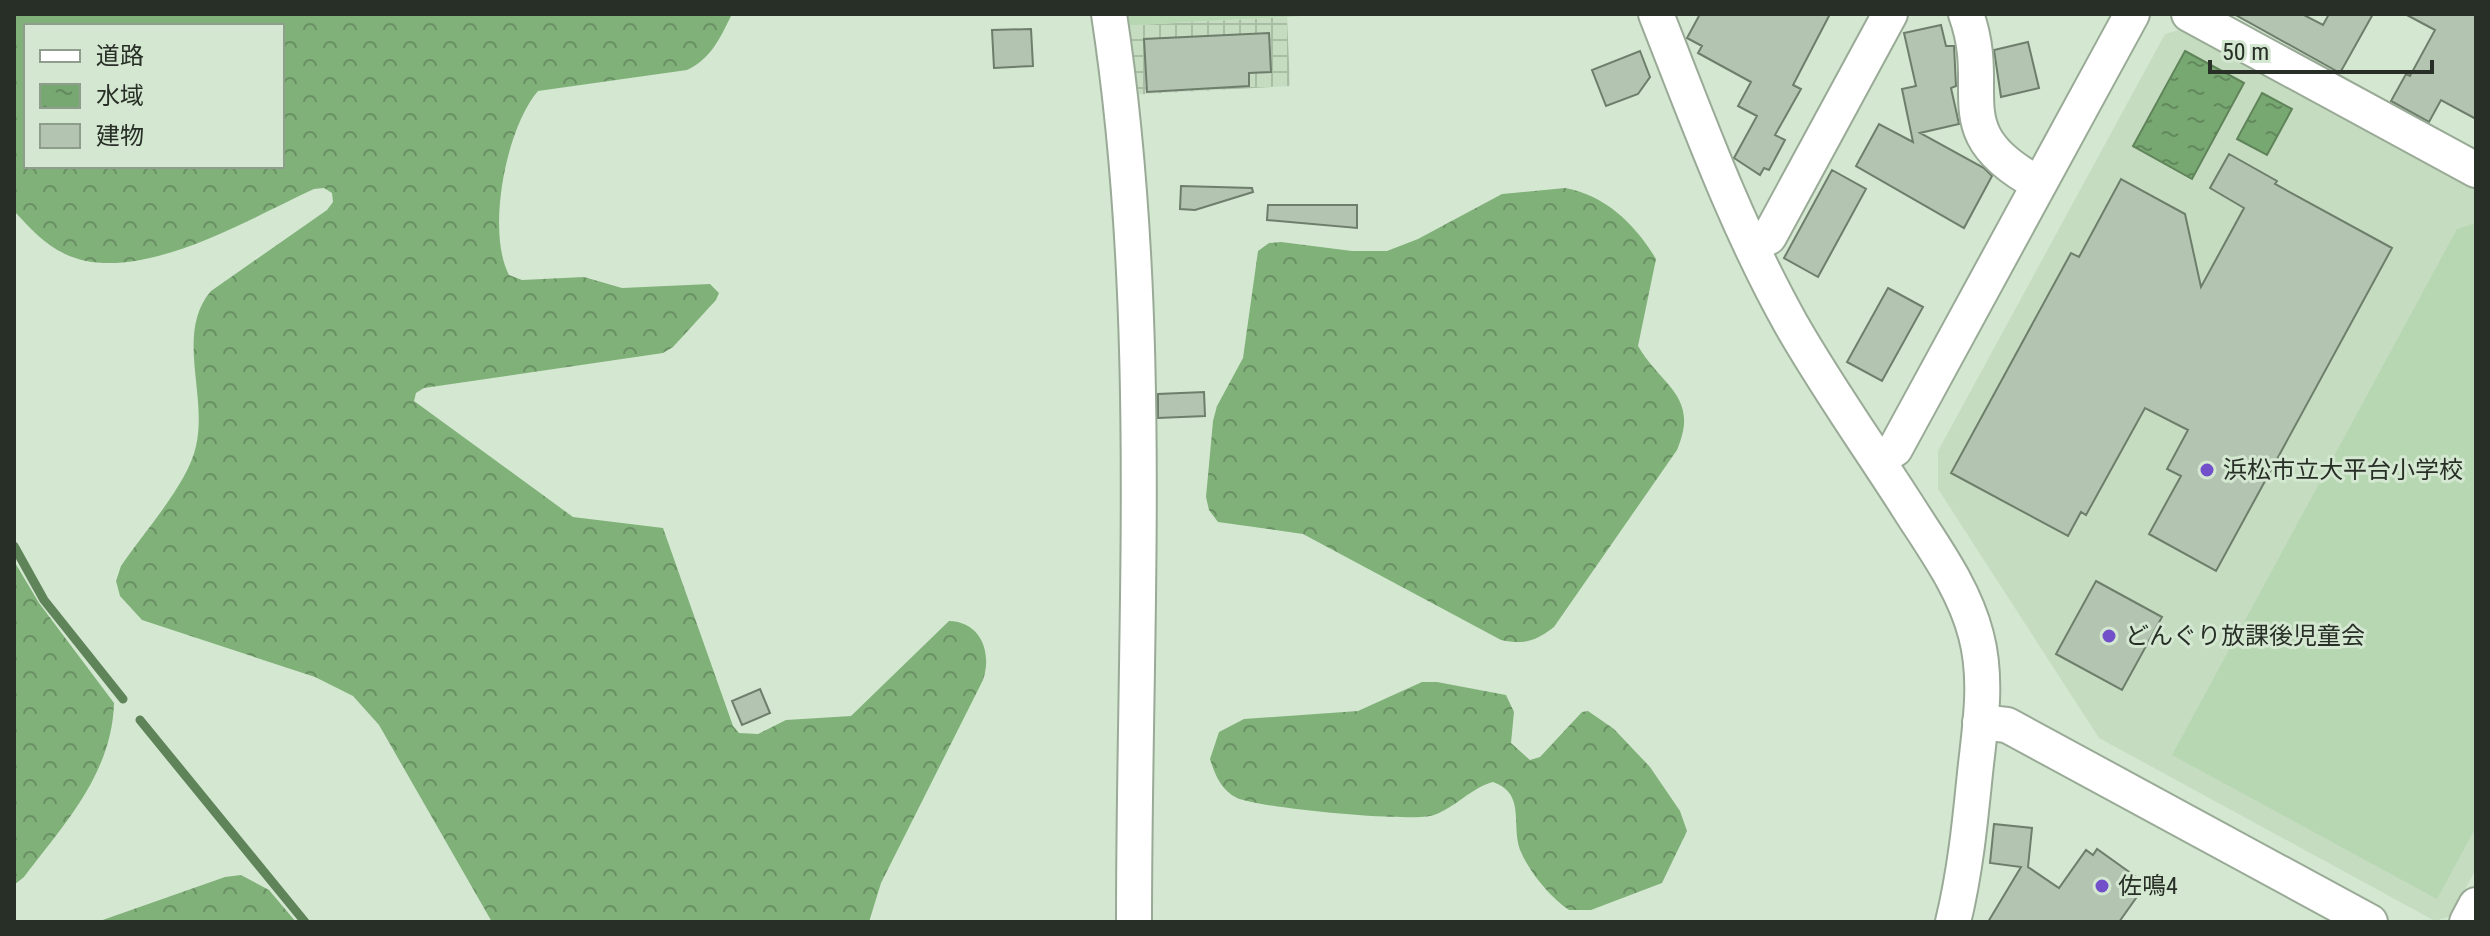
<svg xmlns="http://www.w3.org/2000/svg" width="2490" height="936" font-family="'Roboto Condensed','Noto Sans JP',sans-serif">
<defs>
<pattern id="industrial-grid" width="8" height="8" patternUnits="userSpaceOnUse" patternTransform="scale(2)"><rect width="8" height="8" fill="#c5dcc1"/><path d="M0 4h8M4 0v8" fill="none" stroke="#a9bda6"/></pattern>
<pattern id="forest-crowns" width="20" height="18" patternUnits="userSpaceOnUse" patternTransform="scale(2)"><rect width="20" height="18" fill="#80b179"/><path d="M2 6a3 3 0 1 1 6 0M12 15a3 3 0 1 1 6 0" fill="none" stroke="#699063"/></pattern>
<pattern id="water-ripples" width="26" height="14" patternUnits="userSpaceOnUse" patternTransform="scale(2)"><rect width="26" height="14" fill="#78a871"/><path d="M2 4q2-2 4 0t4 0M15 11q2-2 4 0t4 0" fill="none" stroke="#62895d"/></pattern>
</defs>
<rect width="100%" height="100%" fill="#d4e7d1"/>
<path fill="#c5dcc1" d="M2183,29l293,159v681l-25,47 -16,5 -336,-183 -161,-249v-38l227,-417z"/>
<path fill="url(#industrial-grid)" d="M1287,17l3,69 -162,9 -8,-69z"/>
<path fill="url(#forest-crowns)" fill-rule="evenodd" d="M14,14h718c-12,24 -20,44 -45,56l-149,21c-32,37 -52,140 -29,184l13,5 62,-3 38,11 88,-4 9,9 -3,7 -43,47 -10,6 -239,35 -8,5 -2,8 159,116 90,11 70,198 6,7 19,1 28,-14 65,-4 98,-95c33,1 43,33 34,59l-102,203 -12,39h-377l-113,-197 -26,-29 -38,-19 -173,-57 -22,-24 -4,-15 5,-15c22,-33 67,-82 75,-120 12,-51 -21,-113 15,-155l116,-81 6,-8 -1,-9 -8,-5 -10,1c-64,29 -178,99 -249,65 -21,-10 -35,-26 -51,-43zM26,26h256v140h-256z
M1565,188c40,7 70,36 91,71l-18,87c24,41 62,50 39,104l-123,177c-18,14 -29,18 -53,13l-198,-106 -85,-12 -9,-12 -3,-13 7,-76 4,-15 26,-48 15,-107 11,-8 12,-1 71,9h35l31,-12 84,-45z
M14,561l25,42 75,100c-2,71 -50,121 -90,174l-10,8z
M1422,682h15l69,13 8,17 -3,31 19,17 10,-3 42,-45 6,-1 26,18 36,38 30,44 7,20 -25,52 -71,27h-22c-18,-12 -39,-37 -48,-58 -11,-26 6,-58 -28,-70 -22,6 -37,25 -59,33 -22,8 -174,-7 -197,-17 -16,-8 -22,-23 -27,-39l9,-27 25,-13 114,-8z
M241,875l28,15 27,32h-199l128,-45z"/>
<path fill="#b6d7b1" d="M1118,14h218l-216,12z
M2476,223v604l-39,72 -265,-144 285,-526z"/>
<path fill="url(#water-ripples)" stroke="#60845a" stroke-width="2" d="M2185,51l59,32 -52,96 -59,-33z
M2262,93l30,16 -25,46 -30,-16z"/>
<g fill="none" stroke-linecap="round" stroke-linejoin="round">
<path stroke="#60845a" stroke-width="9" d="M14,546l30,54 79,99
M140,720l165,202"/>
</g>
<path fill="#b3c5b0" stroke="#6d7e6b" stroke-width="2" d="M1700,14h130l-37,71 8,4 -26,46 10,5 -16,30 -5,-2 -4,7 -26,-17 23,-42 -19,-10 13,-24 -53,-29 4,-7 -15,-8z
M2234,14h68l21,11 6,-11h44l-33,59z
M2405,14h71v105l-35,-19 -12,22 -38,-21 15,-27 4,2 25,-46z
M1941,25l5,21h8l2,40 -5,2 8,36 -39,9 64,35 8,8 -28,52 -108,-62 23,-42 34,18 -11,-53 14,-3 -12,-53z
M1031,29l2,37 -39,2 -2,-38z
M1269,33l2,39 -22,1v13l-102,6 -3,-53z
M2028,42l11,46 -38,9 -7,-47z
M1640,51l10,26 -12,17 -32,12 -14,-36z
M2229,154l48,27 -2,3 117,64 -176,323 -67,-37 32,-58 -14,-7 21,-39 -43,-22 -59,107 -5,-3 -13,24 -117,-63 120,-220 8,4 42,-78 64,35 16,73 43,-79 -34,-20z
M1832,170l34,19 -48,88 -34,-19z
M1181,186l71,2 1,4 -58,18 -15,-1z
M1268,205h89v23l-90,-8z
M1888,288l35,19 -41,74 -35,-19z
M1204,392l1,24 -47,2v-24z
M2096,581l66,36 -40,73 -66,-36z
M760,689l10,24 -28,12 -10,-24z
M1994,824l38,4 -4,39 31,21 27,-38 7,5 4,-6 49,35 -27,38h-131l33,-55 -31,-4z"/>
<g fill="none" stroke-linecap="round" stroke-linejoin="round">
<g stroke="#99ab96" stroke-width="38">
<path id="minor" d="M1109,14c46,300 25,606 25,908
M1656,14c41,104 80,212 135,310 36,63 78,122 117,183 26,41 56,81 68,128 12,45 4,92 -1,138 -5,50 -10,100 -22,149
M1966,14c29,80 -25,117 73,170
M2189,14l287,156
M1753,245l16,-8 121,-223
M1878,460l17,-11 237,-435
M1980,722l27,3 363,197
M2467,922l9,-17"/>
</g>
<use href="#minor" stroke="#fff" stroke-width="34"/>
</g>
<g fill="#7150ca" stroke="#d4e7d1" stroke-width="3">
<circle cx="2207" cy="470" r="8"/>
<circle cx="2109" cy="636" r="8"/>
<circle cx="2102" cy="886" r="8"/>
</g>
<g text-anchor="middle" stroke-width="6" stroke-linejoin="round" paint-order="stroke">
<g font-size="24" fill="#272f26" stroke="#d4e7d1" text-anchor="start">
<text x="2223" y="478">浜松市立大平台小学校</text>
<text x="2125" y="644">どんぐり放課後児童会</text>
<text x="2118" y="894">佐鳴4</text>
</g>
</g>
<rect width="2490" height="936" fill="none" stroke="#272f26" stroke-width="32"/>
<rect x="24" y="24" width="260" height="144" fill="#d4e7d1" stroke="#8f9d8d" stroke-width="2"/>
<rect x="40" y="50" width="40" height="12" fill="#ffffff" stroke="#8f9d8d" stroke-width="2"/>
<text x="96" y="64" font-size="24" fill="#272f26">道路</text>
<rect x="40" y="84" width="40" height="24" fill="url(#water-ripples)" stroke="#8f9d8d" stroke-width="2"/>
<text x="96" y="104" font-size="24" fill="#272f26">水域</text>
<rect x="40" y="124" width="40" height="24" fill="#b3c5b0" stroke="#8f9d8d" stroke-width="2"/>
<text x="96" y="144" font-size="24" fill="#272f26">建物</text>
<path d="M2210 60v12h222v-12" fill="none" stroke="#272f26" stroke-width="4"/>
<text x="2222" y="60" font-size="24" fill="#272f26" stroke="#d4e7d1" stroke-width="6" paint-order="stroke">50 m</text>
</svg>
